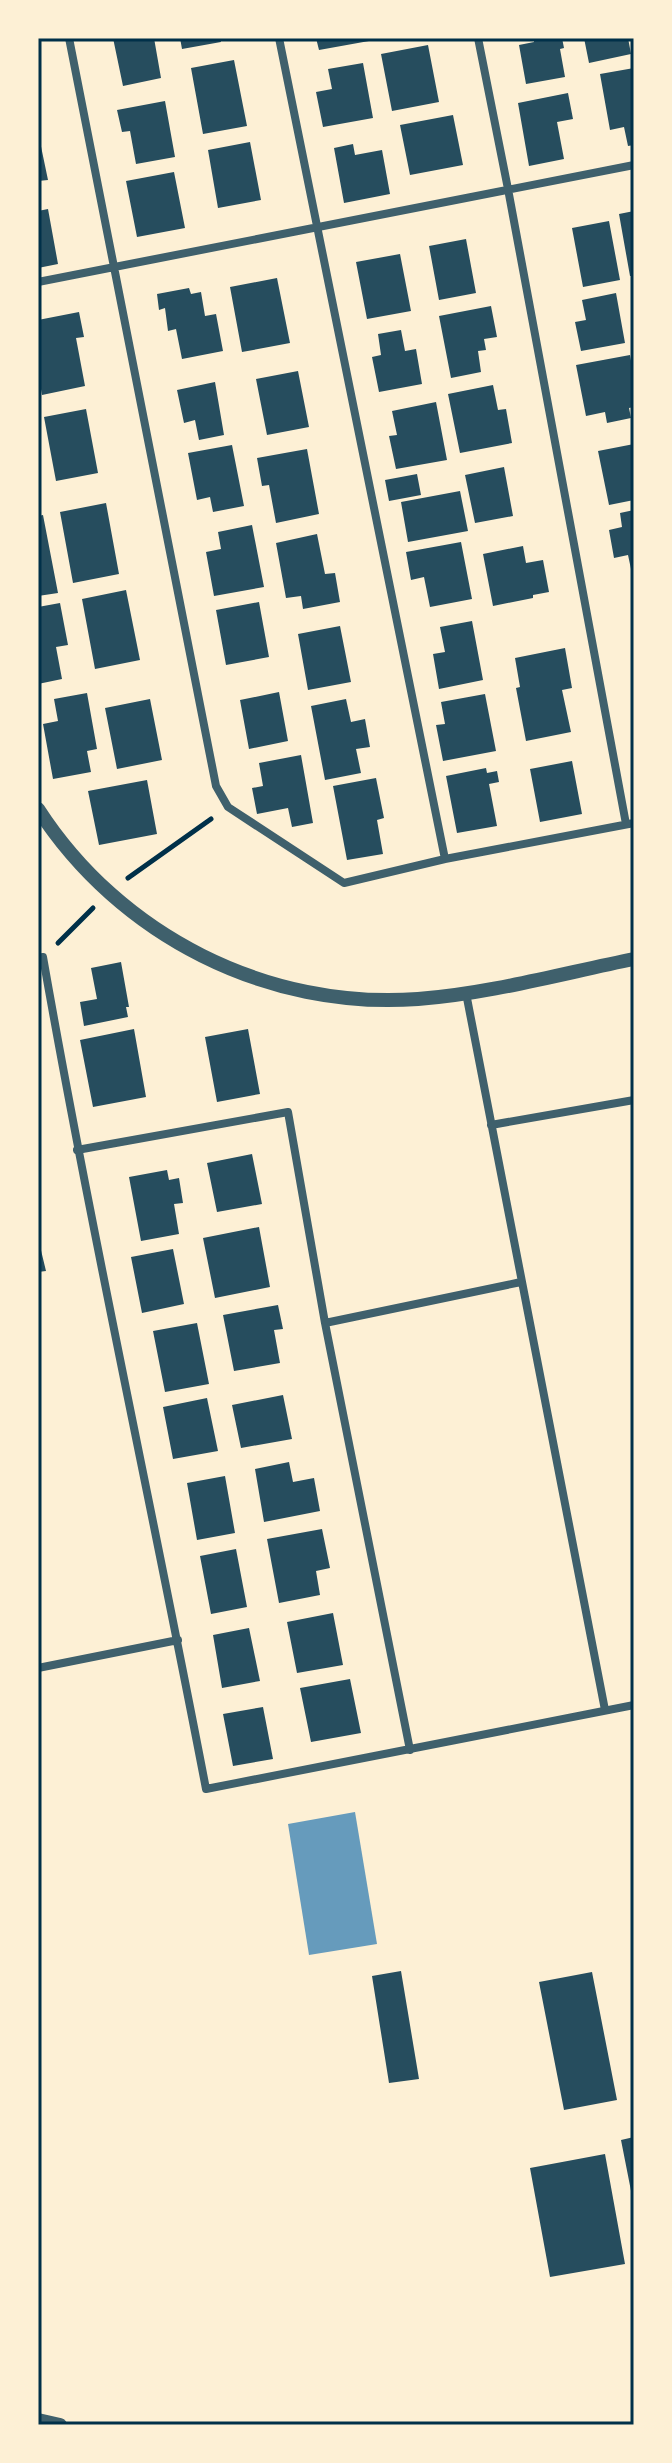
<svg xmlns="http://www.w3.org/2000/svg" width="672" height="2463" font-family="Barlow,sans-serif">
<rect width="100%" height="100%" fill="#fdf0d5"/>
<path fill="#669bbc" d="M355,1812l22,132 -68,11 -21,-131z"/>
<path fill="#264d5e" d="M113,38h41l7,40 -38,8z
M180,38h40l1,4 -39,7z
M316,38h52l1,3 -50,9z
M534,38h28l2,10 -4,1 5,28 -39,7 -7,-39 15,-3z
M584,38h44l3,16 -42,9z
M428,45l11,57 -47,9 -11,-57z
M234,60l13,66 -44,8 -12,-66z
M363,63l10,55 -50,9 -7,-35 16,-3 -4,-20z
M634,68v77l-6,1 -4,-19 -14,3 -10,-56z
M568,93l5,26 -16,3 7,37 -35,7 -11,-63z
M165,101l10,56 -39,7 -6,-33 -8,1 -5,-22z
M453,115l10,50 -53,10 -10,-50z
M38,132l10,48 -10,1z
M250,142l11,58 -43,8 -10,-58z
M353,144l2,11 27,-5 8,44 -46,9 -10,-55z
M174,172l11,56 -48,9 -11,-56z
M48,209l10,55 -20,4v-57z
M634,211v65h-4l-11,-62z
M609,221l11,59 -37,7 -11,-59z
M466,239l10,54 -37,7 -10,-54z
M400,254l11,57 -44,8 -11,-57z
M277,278l13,65 -48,9 -12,-65z
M189,288l2,6 10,-2 4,24 11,-2 7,37 -41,8 -6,-30 -8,2 -3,-23 -6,2 -2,-16z
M616,293l9,50 -44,8 -6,-29 11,-2 -4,-20z
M491,306l6,31 -13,2 2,11 -8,1 3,21 -30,6 -12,-62z
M79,312l5,25 -8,1 9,48 -43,9 -4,-23v-52z
M401,330l4,21 11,-2 6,35 -43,8 -7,-35 9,-2 -3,-21z
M630,355l4,23v29l-5,1 2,10 -24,5 -2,-11 -19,4 -10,-51z
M298,371l11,56 -42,8 -11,-56z
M215,382l9,53 -25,5 -4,-20 -11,3 -7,-33z
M493,385l5,25 8,-1 6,34 -52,10 -12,-59z
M436,402l11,58 -51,9 -7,-33 8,-1 -5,-24z
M86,409l12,64 -42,8 -12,-64z
M634,444v56l-25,5 -11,-54z
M232,445l12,61 -31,6 -3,-15 -13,3 -9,-47z
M307,449l12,65 -43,9 -7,-38 -7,1 -5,-28z
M504,467l9,49 -38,7 -10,-48z
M417,474l4,21 -32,6 -4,-21z
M460,491l8,40 -60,11 -7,-40z
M106,503l13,71 -46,9 -13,-71z
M634,510v58l-3,1 -3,-14 -14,3 -5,-28 13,-3 -2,-14z
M43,515l15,78 -20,3v-80z
M252,525l12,62 -50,9 -8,-44 15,-3 -3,-17z
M317,534l8,40 10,-1 5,29 -37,7 -2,-13 -15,2 -10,-55z
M461,542l11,57 -42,8 -6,-30 -13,3 -5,-28z
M523,546l3,17 17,-3 6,32 -16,3v3l-40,8 -10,-52z
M126,590l14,70 -45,9 -13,-70z
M259,602l10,55 -43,8 -10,-55z
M60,603l8,42 -12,2 6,32 -24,5v-77z
M472,621l11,59 -44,9 -6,-35 12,-2 -5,-25z
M340,626l11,56 -43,8 -10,-56z
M565,648l7,40 -10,2 9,42 -45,9 -10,-53 4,-1 -5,-29z
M279,692l9,49 -39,8 -9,-49z
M87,693l10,56 -10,2 4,21 -38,7 -10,-55 15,-3 -4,-22z
M485,694l11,57 -53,10 -7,-36 9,-1 -4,-22z
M150,699l12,61 -45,9 -12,-61z
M346,699l5,23 14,-3 5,28 -14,2 5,24 -36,7 -14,-74z
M301,755l12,68 -21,4 -4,-19 -31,6 -5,-26 11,-2 -4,-23z
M572,761l10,53 -42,8 -10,-53z
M486,768l1,5 10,-2 2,11 -10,2 8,42 -40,7 -11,-57z
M376,778l8,40 -7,2 6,34 -36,6 -14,-74z
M147,780l10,54 -58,11 -11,-54z
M121,962l8,45h-3l2,10 -44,9 -4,-24 17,-3 -6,-31z
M134,1029l12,68 -53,10 -13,-67z
M248,1029l12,65 -43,8 -12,-65z
M252,1154l10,50 -45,8 -10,-49z
M167,1170l2,10 10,-2 4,25 -9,1 5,30 -38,7 -12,-64z
M259,1227l11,60 -55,11 -12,-60z
M38,1238l8,33 -8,1z
M173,1249l11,55 -42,9 -11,-56z
M278,1305l5,24 -9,1 6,33 -46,8 -11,-56z
M197,1323l12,61 -44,8 -12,-61z
M283,1395l9,44 -51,9 -9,-43z
M207,1398l11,53 -45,8 -10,-52z
M289,1462l4,20 21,-4 6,33 -56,11 -9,-53z
M225,1476l10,57 -38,7 -10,-57z
M322,1529l8,39 -14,3 4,24 -41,8 -12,-64z
M236,1549l11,58 -36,7 -11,-58z
M333,1613l10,52 -46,8 -10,-51z
M249,1628l11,53 -38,7 -9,-53z
M350,1679l11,54 -50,9 -11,-54z
M263,1707l10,52 -40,7 -10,-52z
M401,1971l18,108 -30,4 -17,-107z
M592,1972l25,128 -53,10 -25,-128z
M634,2137v64h-1l-12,-61z
M605,2154l20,110 -75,13 -20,-109z"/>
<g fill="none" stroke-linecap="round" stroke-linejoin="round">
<path stroke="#003049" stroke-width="5" d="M128,878l83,-59
M58,943l35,-35"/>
<path stroke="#3f606c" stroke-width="8" d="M69,38l147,748 12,21 116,76 101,-24 189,-36
M279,38l166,821
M478,38l30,151 118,635
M38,282l596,-117
M38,958l5,-1c49,279 110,555 163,832l428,-84
M466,993l139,717
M491,1125l143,-25
M77,1150l211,-38 37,211 85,427
M325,1323l196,-41
M38,1668l140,-28"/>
<path stroke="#3f606c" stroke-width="14" d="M38,809c82,127 229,201 380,190 70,-5 146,-26 216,-40
M38,2420l22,5"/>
</g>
<rect width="672" height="2463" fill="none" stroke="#fdf0d5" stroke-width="80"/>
<rect x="40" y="40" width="592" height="2383" fill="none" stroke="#003049" stroke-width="3"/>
</svg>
